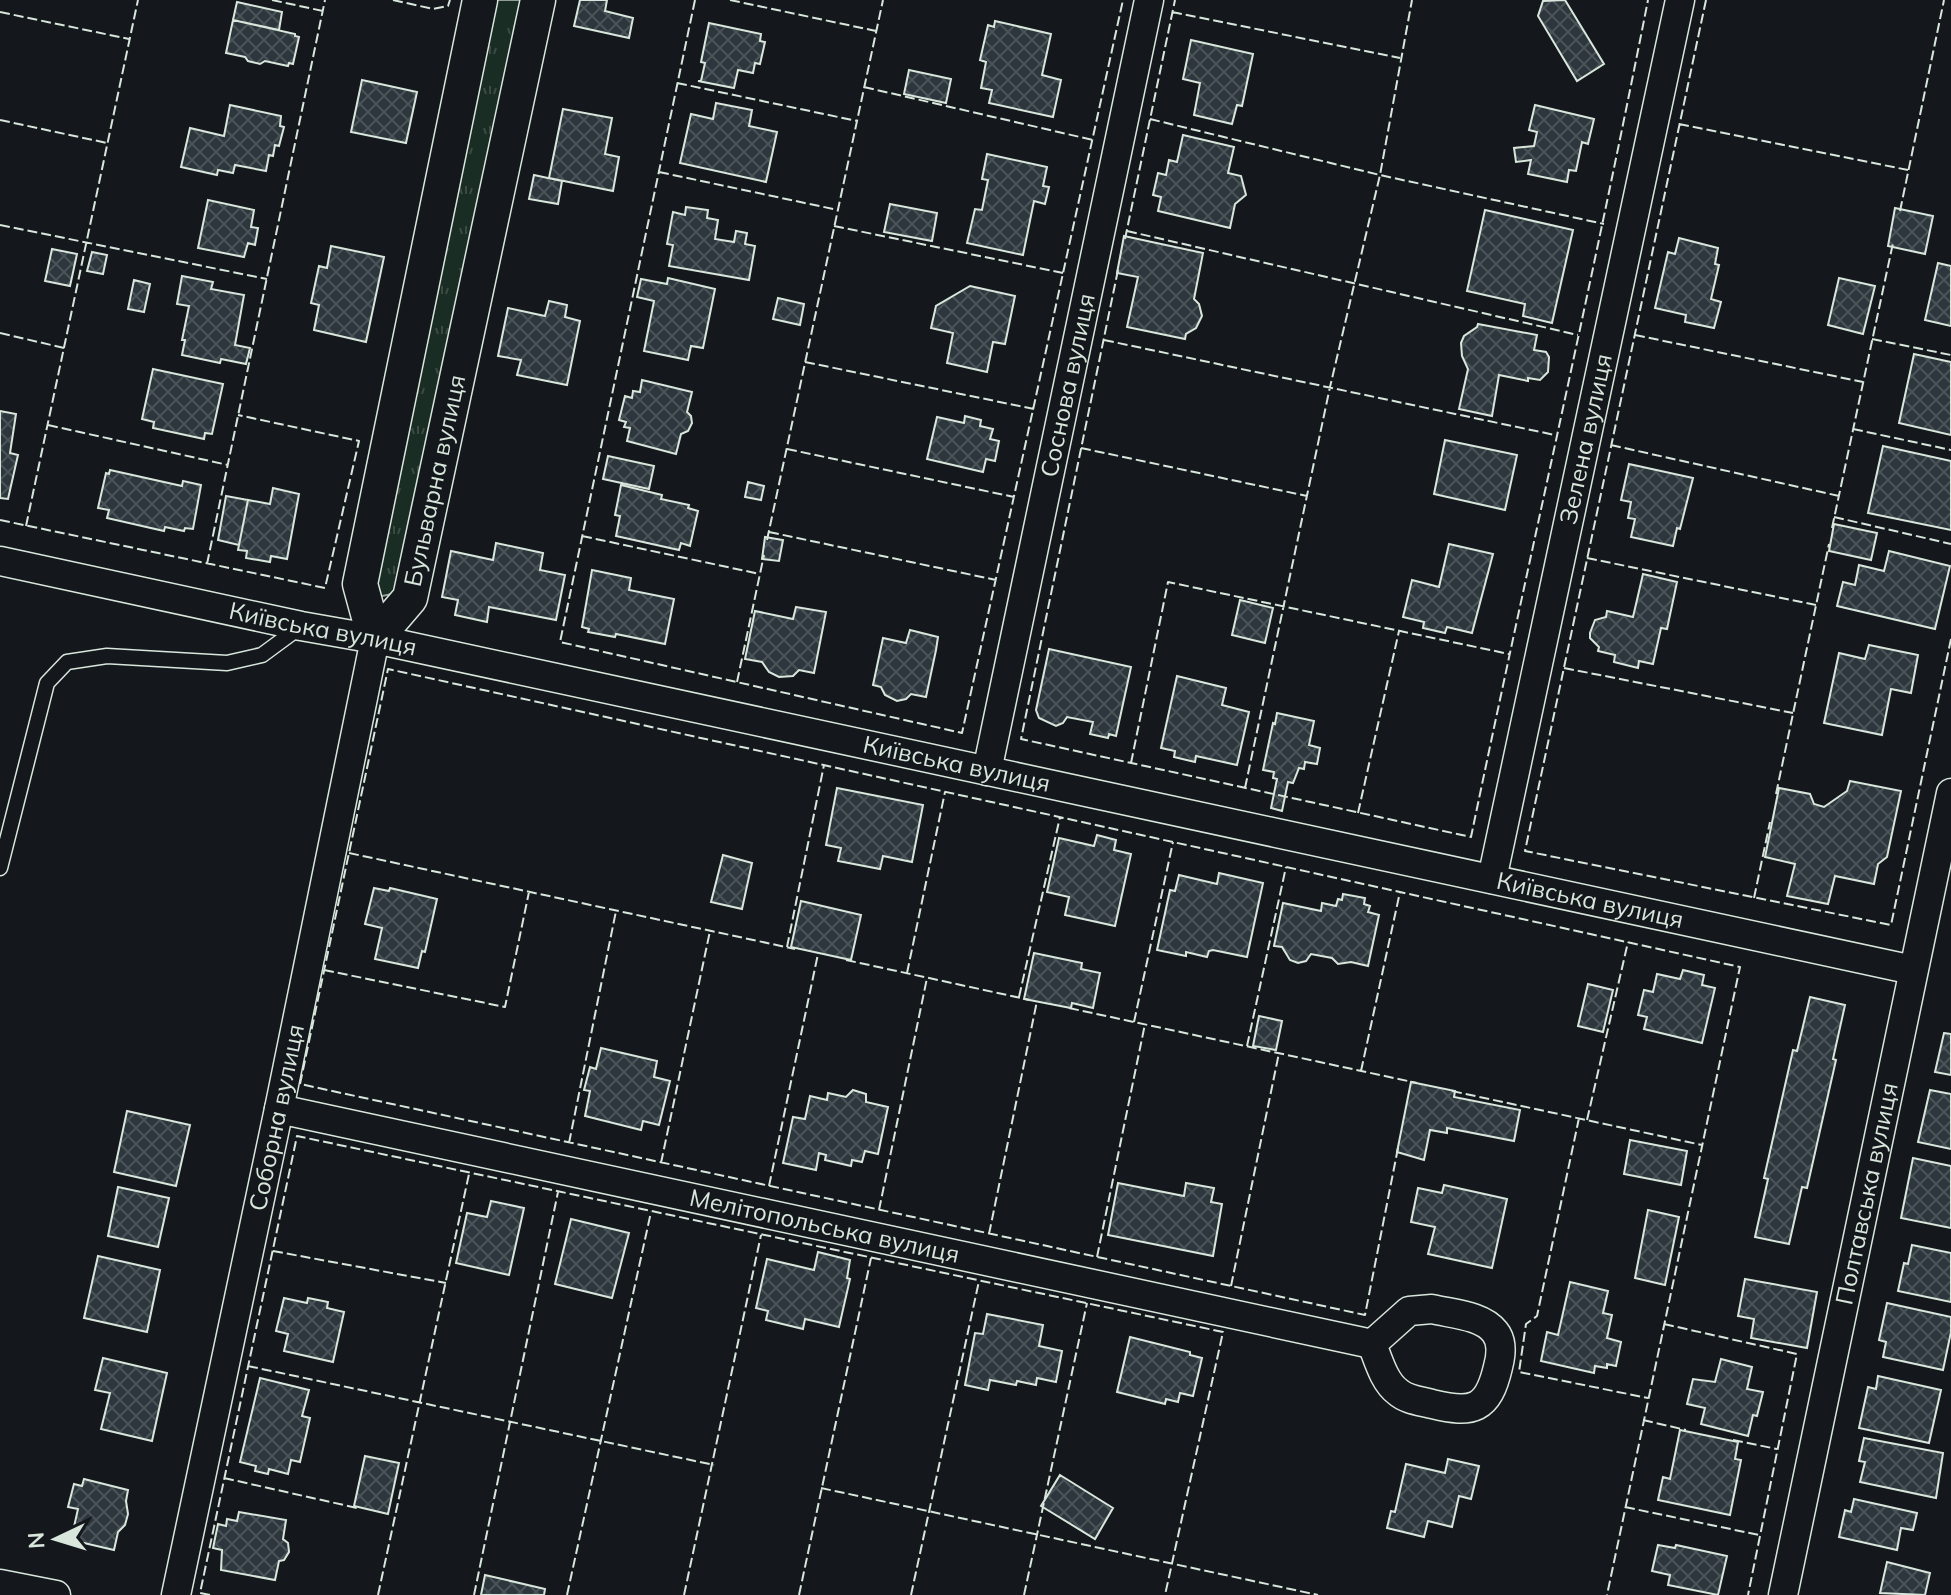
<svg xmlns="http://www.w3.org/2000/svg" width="1951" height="1595" font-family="Mulish,sans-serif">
<defs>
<pattern id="grass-tufts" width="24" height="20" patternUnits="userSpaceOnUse" patternTransform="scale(2)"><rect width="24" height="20" fill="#1a2d24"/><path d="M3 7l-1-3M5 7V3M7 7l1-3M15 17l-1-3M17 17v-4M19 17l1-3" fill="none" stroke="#3b4b43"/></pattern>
<pattern id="building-cross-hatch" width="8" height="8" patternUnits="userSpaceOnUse" patternTransform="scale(2)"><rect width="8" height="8" fill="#2c363c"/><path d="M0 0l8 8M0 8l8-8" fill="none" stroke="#4a5358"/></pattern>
</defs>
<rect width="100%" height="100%" fill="#14181c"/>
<path fill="url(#grass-tufts)" stroke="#939e99" stroke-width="2" d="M496,0h27l-125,586 -6,8 -10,2 -7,-4z"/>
<path fill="url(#building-cross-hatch)" stroke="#d8e6dc" stroke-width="2" d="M580,0h27l-2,11 28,7 -4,20 -55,-12z
M1565,0l39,64 -27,17 -39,-65 5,-15z
M237,2l45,10 -3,18 -46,-10z
M233,20l62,14v2l4,1 -6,27 -4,-1 -1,3 -23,-5 -5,3 -12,-3 -3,-4 -19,-4z
M995,21l56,13 -9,41 19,5 -8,37 -64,-14 3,-13 -11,-2 5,-26 -6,-2 8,-35 6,2z
M709,23l52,11 -1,7 5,1 -5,22 -5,-1 -2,10 -15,-3 -4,18 -36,-7h3l4,-18 -4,-1z
M1191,40l62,14 -11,52 -5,-1 -5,19 -38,-9 6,-32 -17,-4z
M909,70l42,9 -5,24 -42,-9z
M362,80l55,12 -11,51 -55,-11z
M716,103l36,7 -3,16 28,6 -11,50 -86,-19 11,-49 22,5z
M230,105l51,11 -1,10 4,1 -5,19 -4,-1 -2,11 -4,-1 -3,16 -31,-6 -2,8 -15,-3 -1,5 -36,-8 9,-39 34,8z
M1535,105l59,14 -6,25 -6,-2 -6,29 -7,-1 -2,12 -39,-8 3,-14 -15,2 -2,-14 20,-2 3,-14 -8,-2z
M563,109l49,9 -7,36 14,3 -6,34 -64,-13z
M1183,135l51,12 -6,26 13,3 5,19 -11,9 -5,24 -72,-17 3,-14 -8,-2 5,-22 8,2 3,-15 8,2z
M987,154l60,13 -4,19 6,1 -4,17 -11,-3 -11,54 -56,-12 8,-34 7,1 6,-30 -6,-1z
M534,175l28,6 -4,23 -29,-5z
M208,200l46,10 -3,17 7,1 -3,17 -7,-2 -4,14 -46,-9z
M890,204l47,9 -5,28 -48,-9z
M686,207l22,3 -1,8 11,2 -3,19 19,3 2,-11 11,2 -2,11 10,2 -6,34 -80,-14 4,-21 -6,-1 6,-32 12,3z
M1895,208l38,8 -8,38 -37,-8z
M1485,210l88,20 -21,93 -29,-7 2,-12 -58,-13z
M1124,236l79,17 -9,46 5,5 3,12 -6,12 -10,6 -1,5 -58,-12 11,-50 -21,-4z
M1679,238l39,10 -3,16 4,1 -8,34 10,3 -7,26 -29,-6 1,-7 -31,-7 13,-56 7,2z
M331,246l53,11 -18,85 -52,-12 5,-25 -8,-2 8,-37 8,2z
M52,249l25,5 -7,32 -25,-5z
M92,252l15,3 -4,19 -16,-3z
M1938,263l13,3v60l-26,-6z
M182,276l31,6 -2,7 33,6 -9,50 15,3 -4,16 -25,-5 -1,4 -38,-8 3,-15h-3l7,-34 -12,-2z
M668,278l47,11 -12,59 -12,-2 -3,14 -44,-9 10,-50 -17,-4 4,-18 26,5z
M1839,278l36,8 -12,48 -35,-9z
M134,280l16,4 -6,28 -16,-3z
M970,286l45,10 -10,48 -12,-2 -6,30 -40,-9 6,-30 -22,-5 5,-22z
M778,298l26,6 -4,21 -27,-6z
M549,301l18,4 -2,12 15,4 -13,64 -50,-10 4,-15 -23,-4 10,-48 37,8z
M1478,324l59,11 -3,15 12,2 3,5 -1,15 -8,8 -12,-2v3l-29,-6 -7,41 -33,-7 9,-40 -6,-13 -1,-13 3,-7 13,-9z
M1914,354l37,8v73l-52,-12z
M153,369l70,15 -11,50 -7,-1 -1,6 -51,-11 1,-6 -12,-3z
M642,380l50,12 -5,20 4,4 1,7 -4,8 -7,3 -5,20 -49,-13 3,-13 -6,-1 2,-5 -7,-2 6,-24 7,2 1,-7 7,1z
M0,411l16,3 -6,39 8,2 -10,44 -8,-1z
M965,416l16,4 -1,6 13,3 -3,10 9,2 -4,20 -9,-2 -3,13 -56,-13 10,-42 27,6z
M1445,440l72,15 -12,55 -71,-16z
M1883,446l68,15v69l-83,-17z
M608,456l46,10 -5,23 -46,-10z
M1629,464l64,14 -13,51 -3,-1 -4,18 -42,-9 4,-18 -7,-1 3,-16 -10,-2z
M110,470l72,16 1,-5 18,4 -8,44 -8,-1 -1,3 -19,-4 -1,4 -57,-13 2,-8 -11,-2 8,-35 3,1z
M748,482l16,4 -3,14 -16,-3z
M621,485l41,10 -1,4 28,6 -1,3 10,3 -8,35 -9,-3 -2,7 -63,-14 4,-20 -5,-1z
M273,488l26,6 -12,65 -16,-3 -1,6 -24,-4 1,-7 -9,-1 10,-50 22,4z
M226,496l22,4 -9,45 -21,-5z
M1834,524l43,9 -6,27 -42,-9z
M765,537l18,3 -4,21 -17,-2z
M496,543l47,10 -3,17 25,5 -9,45 -67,-13 -2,15 -32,-7 3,-15 -16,-3 9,-46 42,9z
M1449,544l44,10 -21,79 -25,-6 -2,6 -22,-5 1,-6 -21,-5 9,-37 27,7z
M1889,551l61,15 -15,63 -98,-23 6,-24 12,3 4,-20 25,6z
M592,570l39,8 -2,12 45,9 -9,45 -49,-10 -1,3 -27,-5 1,-3 -7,-2z
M1643,574l34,8 -10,47 -6,-1 -8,36 -14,-3 -1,7 -24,-6 1,-7 -17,-4 1,-4 -9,-9v-5l5,-13 11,-3 1,-6 26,6z
M1240,600l33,8 -8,35 -33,-8z
M796,607l30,5 -12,61 -15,-3 -6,6 -14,1 -10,-5 -7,-10 -17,-3 10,-48 38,8z
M910,630l28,7 -2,13 -10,47 -15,-3 -5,5 -9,2 -12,-6 -4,-8 -8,-2 10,-47 23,5z
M1869,645l49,10 -7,38 -20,-4 -9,46 -58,-12 15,-70 26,6z
M1049,649l82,18 -15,69 -7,-2 -1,4 -18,-4 3,-12 -26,-5 -4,6 -7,3 -17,-8 -3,-8z
M1177,676l49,12 -4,17 27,7 -12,53 -41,-9 -1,6 -21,-5 1,-6 -14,-3z
M1277,713l37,8 -5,24 11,3 -3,16 -12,-2 -1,7 -5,-1 -6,15 -5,-1 -6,29 -11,-3 6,-29 -4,-1 1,-6 -11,-2 10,-47 2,1z
M1850,781l51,10 -14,66 -9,7 -4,20 -39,-8 -7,28 -41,-8 8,-32 -30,-7 14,-69 31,6 4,10 10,3 23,-16z
M837,788l86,17 -11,57 -29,-6 -3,13 -42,-8 3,-13 -15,-3z
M1097,835l19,5 -2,10 17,4 -16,72 -50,-11 4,-18 -22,-5 12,-54 35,8z
M723,855l29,8 -10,46 -31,-7z
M1219,873l44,10 -16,74 -34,-7 -4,1 -2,6 -21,-5v4l-29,-6 13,-60 5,1 4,-16 38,9z
M374,888l15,3 1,-3 47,11 -12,53 -3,-1 -4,17 -43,-9 7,-31 -17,-4z
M1343,894l22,4 -1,6 6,2 -2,6 11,3 -11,51 -17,-4 -13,2 -6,-6 -21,-4 -5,7 -8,2 -8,-3 -8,-13 -8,-1 9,-43 38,8 1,-8 14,3 2,-7 4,1z
M801,901l60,14 -10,45 -60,-13z
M1034,953l48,10 -1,6 19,4 -7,35 -21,-5 -1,5 -47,-9z
M1683,970l21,5 -2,10 13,3 -13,55 -58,-14 3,-12 -9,-2 6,-25 9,2 4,-18 23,5z
M1588,984l25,6 -10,42 -25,-6z
M1810,997l35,8 -12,54 3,1 -29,128 -5,-1 -13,57 -34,-7 13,-58 -4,-1 29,-128 4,1z
M1259,1016l23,5 -6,29 -23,-4z
M1944,1033l7,1v41l-16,-3z
M601,1048l56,13 -3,16 16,4 -11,44 -16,-4 -2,9 -56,-14 5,-25 -6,-1 6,-23 6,2z
M1411,1082l44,9 -1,6 66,13 -6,31 -67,-13v5l-17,-3 -6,30 -27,-8z
M853,1090l13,4v8l22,5 -10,47 -13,-3 -3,11 -10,-2 -1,6 -26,-6 1,-5 -7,-2 -3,17 -33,-7 10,-46 12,2 5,-23 17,4 1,-7 18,4z
M1930,1090l21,4v55l-33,-7z
M127,1111l63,14 -14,61 -62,-14z
M1630,1140l57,11 -6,34 -57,-11z
M1913,1158l38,8v62l-50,-10z
M1118,1183l66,13 2,-13 28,5 -3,14 11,2 -9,52 -105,-21z
M1444,1185l63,14 -15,69 -64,-14 7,-27 -24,-5 7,-34 24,5z
M118,1187l51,11 -11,49 -50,-11z
M491,1201l33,7 -15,67 -53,-12 11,-50 20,4z
M1648,1210l31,7 -14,68 -30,-7z
M571,1219l58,14 -17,65 -57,-14z
M1912,1245l39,8v49l-53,-11 6,-28 4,1z
M818,1252l32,8 -3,18 3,1 -11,48 -34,-8 -2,10 -37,-9 2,-9 -12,-3 11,-49 47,11z
M98,1256l62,14 -13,62 -63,-14z
M1745,1279l72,13 -10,56 -56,-10 3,-19 -16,-3z
M1570,1282l38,9 -5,22 9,2 -5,23 14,4 -5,24 -9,-2v4l-12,-2 -1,7 -53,-12 6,-29 11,3z
M284,1298l23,5 1,-5 20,4 -1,6 17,4 -11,50 -49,-11 4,-17 -12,-3z
M1887,1303l64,14v15l-8,38 -60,-13 3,-15 -7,-2z
M987,1314l56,11 -4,21 23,5 -6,31 -19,-4 -1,7 -19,-4 -1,4 -26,-5 -2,10 -23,-5 10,-52 8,1z
M1130,1337l60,15v3l12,3 -9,38 -13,-3 -2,9 -12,-3 -1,5 -48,-12z
M103,1358l64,15 -15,68 -51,-12 9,-36 -15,-3z
M1721,1359l31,8 -5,22 16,3 -6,24 -4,-1 -5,21 -47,-12 4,-16 -18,-4 6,-25 22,3z
M1878,1376l63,14 -12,53 -70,-15 9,-41 8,2z
M260,1378l49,12 -7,26 8,2 -10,44 -9,-2 -3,14 -19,-5 -1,5 -13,-3 1,-5 -16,-4z
M1680,1430l58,12 -3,17 6,1 -11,55 -72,-15 5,-23 7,2z
M1864,1438l79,15 -7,45 -76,-16 5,-20 -6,-1z
M365,1456l34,7 -11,51 -34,-8z
M1448,1459l31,7 -8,33 -12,-3 -7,31 -24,-6 -4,16 -37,-9 4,-17 4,1 11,-48 39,9z
M1060,1475l53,33 -18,31 -54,-33z
M84,1479l44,11 -2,11 2,13 -3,11 -7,7 -4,18 -43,-10 7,-31 -10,-2 6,-23 8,2z
M1854,1499l63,14 -4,17 -12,-2 -4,22 -58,-13 6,-27 6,2z
M239,1512l47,8 -3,19 5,4 1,9 -5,8 -5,1 -4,19 -54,-10 1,-20 -9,-2 5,-24 8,2 1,-7 10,2z
M1658,1545l17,3 1,-3 51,11 -9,39 -50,-10 2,-10 -18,-4z
M1887,1562l43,11 -5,22 -45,-2z
M485,1575l60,14 -1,6h-63z"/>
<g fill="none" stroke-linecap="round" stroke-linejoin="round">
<g stroke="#d8e6dc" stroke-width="17">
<path id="service" d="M0,868l47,-185 20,-21 40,-6 120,7 35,-8 38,-28"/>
</g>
<g stroke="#d8e6dc" stroke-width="31">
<g id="minor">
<path id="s1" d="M0,561l301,65 74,13 1538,331"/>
<path id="s2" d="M987,771l162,-771"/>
<path id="s3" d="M1492,879l188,-879"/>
<path id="s4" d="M279,1109l1093,235"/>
<path d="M1432,1309c20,5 50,6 63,23 8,10 6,24 3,35 -10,43 -25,47 -66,37 -11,-3 -25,-4 -34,-12 -14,-10 -20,-33 -26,-48l37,-33z"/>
<path d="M0,1584l56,11"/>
<path id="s5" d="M176,1595l103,-486 96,-470"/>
<path id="s6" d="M1783,1595l168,-802"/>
</g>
</g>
<g stroke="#d8e6dc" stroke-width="37">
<g id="tertiary">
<path id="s7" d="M375,639l35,-41 128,-598"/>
<path d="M375,639l-15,-55 120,-584"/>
</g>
</g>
<use href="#service" stroke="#14181c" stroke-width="14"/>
<use href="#minor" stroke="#14181c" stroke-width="28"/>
<use href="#tertiary" stroke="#14181c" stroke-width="34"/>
<path stroke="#d8e6dc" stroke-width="2" stroke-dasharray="10 4" stroke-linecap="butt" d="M272,0l51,11
M393,0l40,9 15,-3 2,-6
M695,0l-135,642 402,91 161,-733
M730,0l146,31
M1706,0l-181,851 366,74 60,-286
M0,12l129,27
M1172,12l228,46
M677,83l180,38
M864,87l229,53
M1150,119l230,56 224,49
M0,120l107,23
M1679,124l229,46
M659,172l179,38
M1900,211l44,-211
M0,225l267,54
M834,226l229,47
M1127,231l451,104
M1125,239l50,-239
M1118,270l-97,469 450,98c58,-279 122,-557 177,-837
M0,333l64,15
M1635,335l228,47
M1872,339l79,16
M1104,340l451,95
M805,362l229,47
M48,425l180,40
M1853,429l98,21
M1611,445l228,51
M1081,448l226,48
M787,449l227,48
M1834,517l117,27
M0,520l325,68 34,-147 -121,-26
M26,526l112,-526
M1832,528l61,-285
M769,532l227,48
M582,536l178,38
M767,540l116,-540
M1587,558l229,47
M207,564l118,-564
M1564,668l229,45
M737,682l27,-127
M1131,763l37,-181 341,72
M1245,788l85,-401 50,-212 32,-175
M1776,794l53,-250
M1358,813l41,-182
M349,853l446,96
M1754,898l16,-76
M787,947l37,-182
M846,960l184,40
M324,970l181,37 24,-115
M907,973l38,-181
M1019,997l41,-180
M1069,1008l348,75
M1134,1022l39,-180
M1247,1046l39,-179
M1361,1071l39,-179
M1452,1091l250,54
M1579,1118l-42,198 -11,8 -7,48 129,26
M1587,1120l41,-178
M569,1143l47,-232
M1398,1148l-33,167 -1065,-231 88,-415 1352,298 -133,628
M661,1163l49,-232
M769,1186l49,-232
M879,1210l48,-232
M989,1234l48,-233
M273,1251l173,32
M1097,1257l48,-233
M1231,1286l48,-233
M1664,1324l133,30 -49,241
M248,1366l466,99
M1643,1420l43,10
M1733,1440l44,9
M224,1478l133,30
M821,1488l497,107
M1625,1507l134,28
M210,1595l-10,-2 97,-457 926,196 -58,263
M378,1595l91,-421
M474,1595l84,-403
M567,1595l84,-383
M684,1595l77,-360
M799,1595l72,-337
M911,1595l68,-314
M1024,1595l63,-292"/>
</g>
<g text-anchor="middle" stroke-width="6" stroke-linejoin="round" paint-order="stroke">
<g font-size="24" fill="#d8e6dc" stroke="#14181c">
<text dy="8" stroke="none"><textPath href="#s2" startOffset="394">Соснова вулиця</textPath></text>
<text dy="8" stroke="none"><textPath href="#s3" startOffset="450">Зелена вулиця</textPath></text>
<text dy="8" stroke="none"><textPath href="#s7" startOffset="174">Бульварна вулиця</textPath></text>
<text dy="8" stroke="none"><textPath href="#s1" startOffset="330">Київська вулиця</textPath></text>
<text dy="8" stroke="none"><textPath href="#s1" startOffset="978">Київська вулиця</textPath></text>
<text dy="8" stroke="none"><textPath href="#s1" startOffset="1626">Київська вулиця</textPath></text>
<text dy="8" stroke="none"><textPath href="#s5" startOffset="488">Соборна вулиця</textPath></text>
<text dy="8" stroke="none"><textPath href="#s6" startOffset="410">Полтавська вулиця</textPath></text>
<text dy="8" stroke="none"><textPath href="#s4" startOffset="558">Мелітопольська вулиця</textPath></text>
</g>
</g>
<g transform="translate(56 1539) rotate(266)" stroke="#14181c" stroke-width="6" paint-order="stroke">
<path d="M0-6L14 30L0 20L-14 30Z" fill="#d8e6dc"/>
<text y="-12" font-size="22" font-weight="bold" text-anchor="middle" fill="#d8e6dc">N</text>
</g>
</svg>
